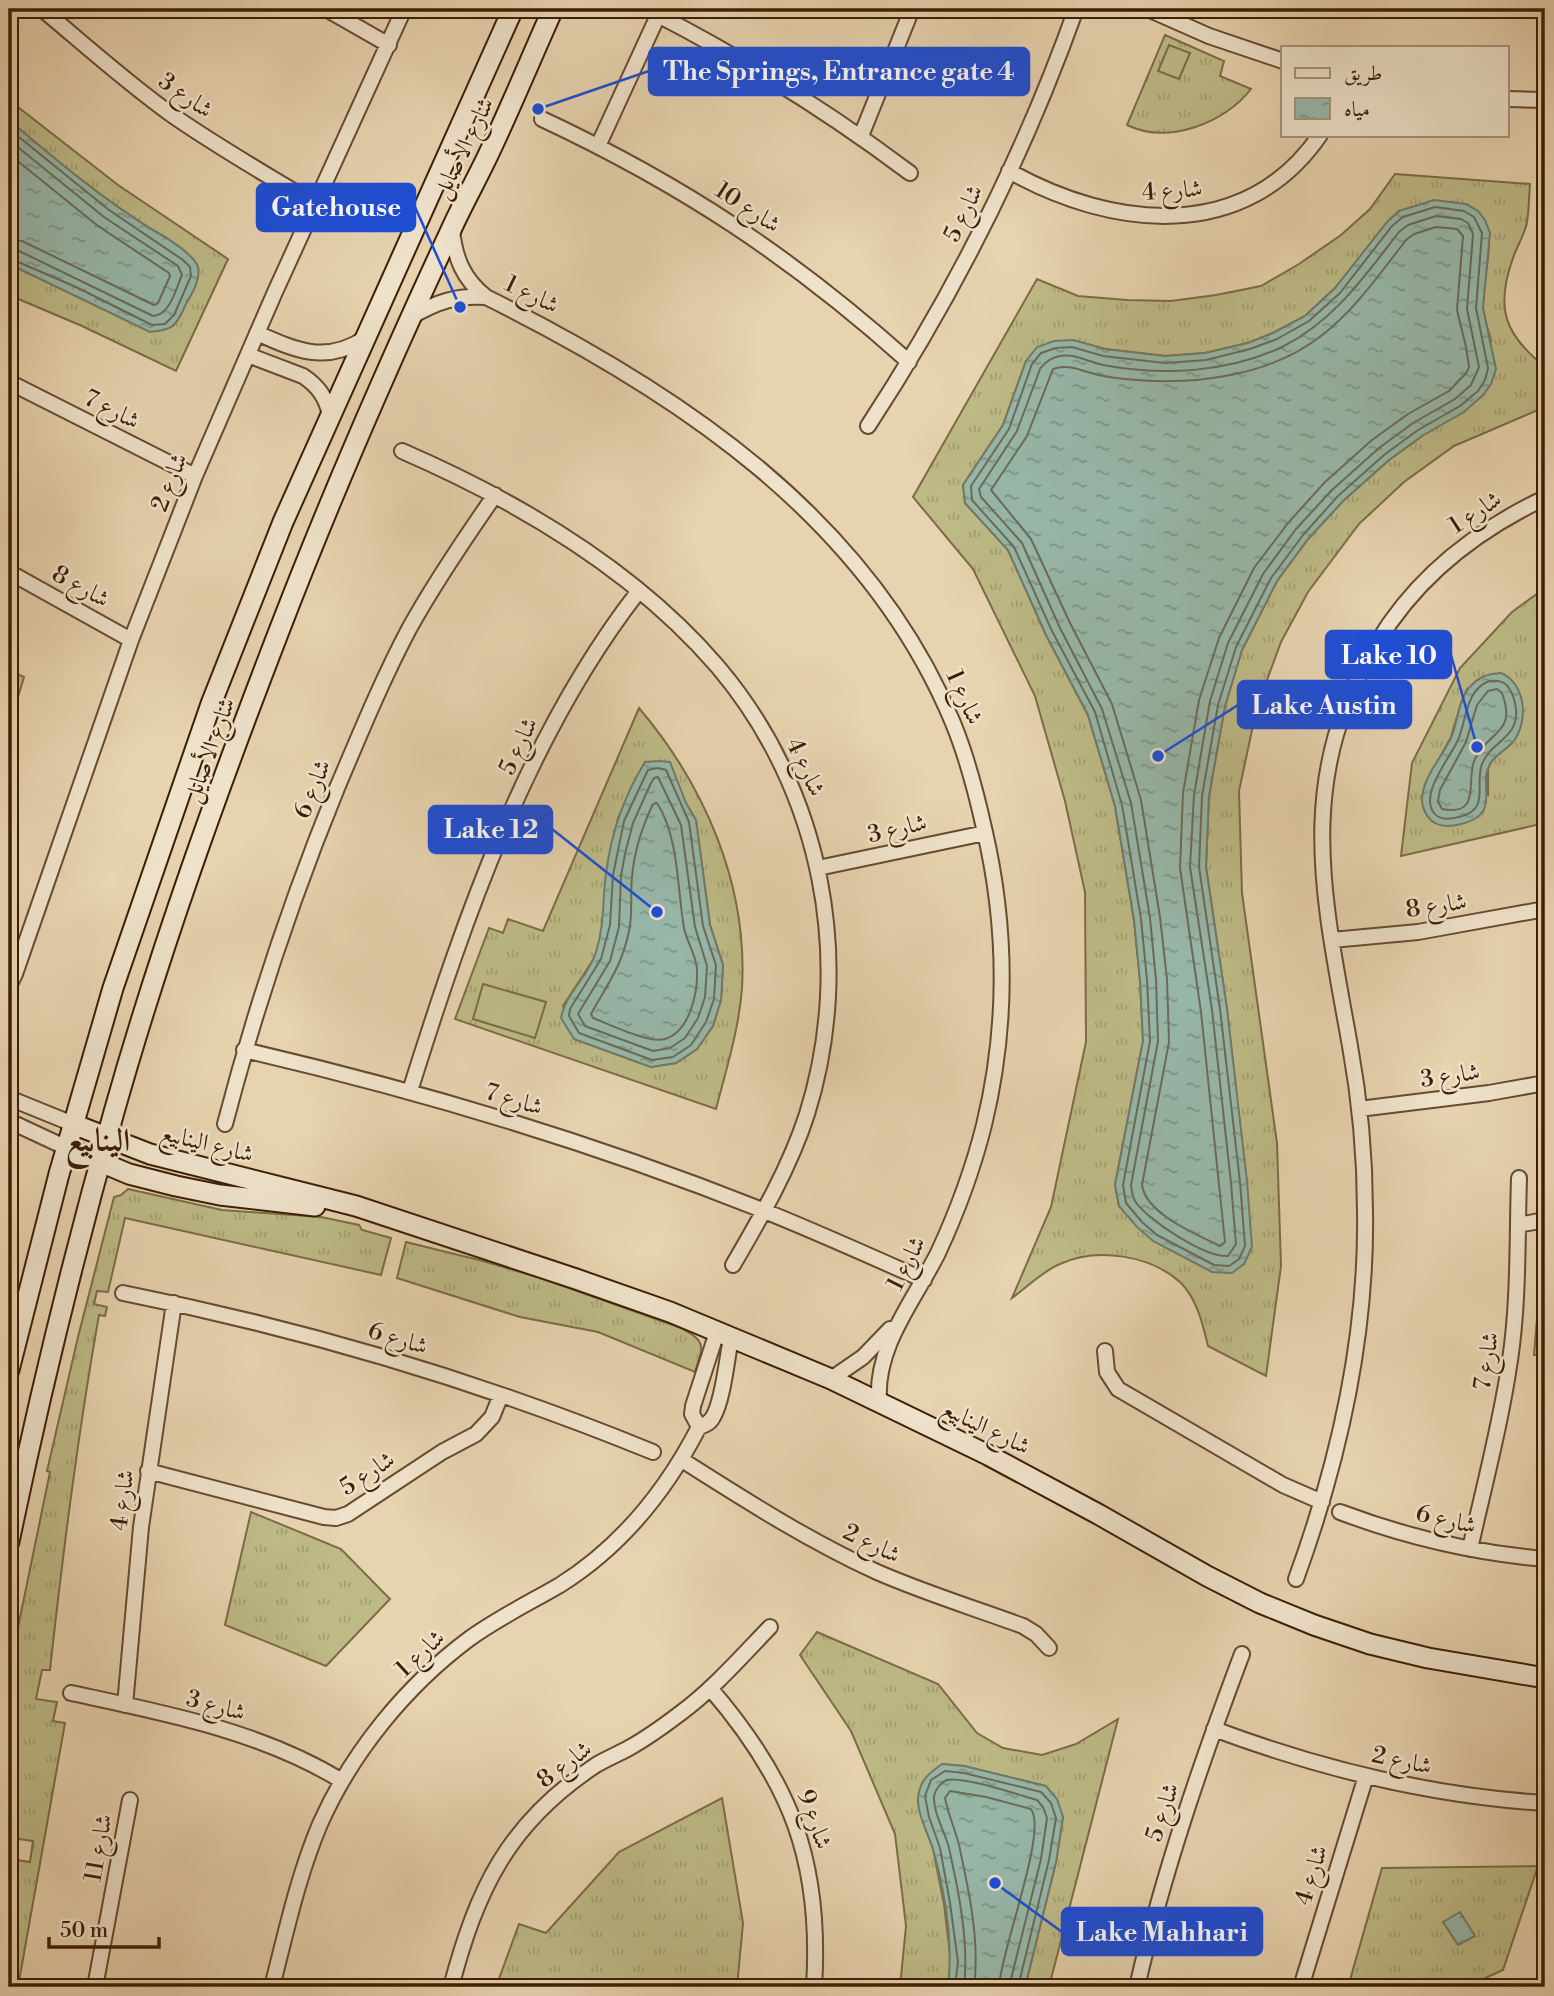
<svg xmlns="http://www.w3.org/2000/svg" width="1554" height="1996" font-family="'Libre Bodoni',Amiri,serif">
<defs>
<pattern id="grass-tufts" width="24" height="20" patternUnits="userSpaceOnUse" patternTransform="scale(1.75)"><rect width="24" height="20" fill="#bdba86"/><path d="M3 7l-1-3M5 7V3M7 7l1-3M15 17l-1-3M17 17v-4M19 17l1-3" fill="none" stroke="#a39f72"/></pattern>
<pattern id="water-ripples" width="26" height="14" patternUnits="userSpaceOnUse" patternTransform="scale(1.75)"><rect width="26" height="14" fill="#97b8aa"/><path d="M2 4q2-2 4 0t4 0M15 11q2-2 4 0t4 0" fill="none" stroke="#7c9588"/></pattern>
</defs>
<rect width="100%" height="100%" fill="#e7d3af"/>
<filter id="stains"><feTurbulence type="fractalNoise" baseFrequency=".00286" numOctaves="4"/><feColorMatrix values="0 0 0 0 .2 0 0 0 0 .09 0 0 0 0 .02 0 0 0 .5 -.17"/></filter>
<radialGradient id="worn" r=".72"><stop offset=".6" stop-color="#630" stop-opacity="0"/><stop offset="1" stop-color="#630" stop-opacity=".3"/></radialGradient>
<path fill="url(#grass-tufts)" stroke="#7c6c46" stroke-width="2" fill-rule="evenodd" d="M1165,35l59,26 -4,15 31,13c-26,34 -83,56 -124,36z
M9,100l109,85 110,74 -52,112 -94,-45 -73,-31z
M1395,174l135,10c-1,12 -1,26 -3,38 -2,12 -10,24 -14,36 -18,50 -9,76 32,109v40l-91,39 -50,36 -45,42 -51,68 -27,50 -24,65 -18,84 3,102 35,250 4,123 -15,110 -58,-30c-5,-21 -11,-47 -27,-63 -30,-28 -84,-36 -121,-19 -17,7 -33,23 -48,34l39,-91 35,-165 -1,-150 -20,-91 -30,-105 -62,-127 -60,-72 124,-218 41,17 49,4 44,1 45,-6 45,-9 38,-22 42,-29 29,-26zM1466,204c42,25 13,66 17,105 1,11 6,22 8,32l-69,95 -33,24 -46,41 -35,38 -31,42 -35,69 -17,56 -16,90 -3,71 21,142 8,74 -116,123 -4,-21 28,-144 -3,-60 -6,-61 -19,-114 -27,-91 -42,-80 -38,-85 -43,-47 -2,-18 40,-60 23,-64 47,-21 32,9 60,7 40,-3 43,-10 25,-10 32,-17 30,-28 21,-24z
M1545,588v235l-144,33 11,-93 48,-95 52,-56zM1467,689l24,73 -3,7v26l-63,-10 26,-48 11,-37z
M9,670l15,7 -15,50z
M639,708c66,78 109,177 103,280 -3,41 -16,82 -26,121l-261,-90 34,-91 14,5 5,-14 35,12zM645,762l41,41 10,17 14,105 13,40 -2,35 -8,26 -16,23 -21,14 -25,4 -77,-28 -11,-33 32,-49 9,-32 2,-50 12,-57z
M128,1189l94,21 99,7 38,8 3,5 29,8 -10,37 -256,-57 -17,74 -11,-1 -3,13 13,3 -2,9 -6,-1c-21,118 -36,236 -49,355h-8l-6,29 21,3 -4,19 12,2 -47,264h-9v-128l21,3 3,-21 -21,-3 -3,19v-186l41,-199 -3,-1 31,-134 36,-140 7,-2z
M406,1242l77,19 58,17 140,50c26,13 22,18 14,44l-97,-40 -78,-15 -123,-39z
M1545,1293v80l-5,-1 2,-16 -8,-1 5,-61z
M251,1512l90,37 49,50 -64,67 -101,-41z
M817,1632l121,52 39,49 26,15 39,7 34,-11 42,-25 -69,268h-24l31,-125 7,-45 -17,-31 -82,-20 -22,-2 -20,55 11,30 11,55 7,59 -3,24h-48l6,-61 -11,-92 -44,-103 -51,-76z
M722,1798l21,125 -6,64h-241l23,-63 27,9 73,-81z
M1538,1866l-35,104 -37,17h-118l34,-119z"/>
<path fill="#bdba86" stroke="#7c6c46" stroke-width="2" d="M1169,45l21,8 -11,26 -21,-8z
M483,984l63,18 -11,36 -62,-19z"/>
<path fill="url(#water-ripples)" stroke="#737a68" stroke-width="2" d="M9,120c46,39 92,78 144,110 11,6 41,24 45,37 3,13 -7,28 -13,39 -9,21 -13,24 -35,26l-141,-68z
M1434,200l32,4 12,7 7,9 5,13 -7,75 13,61 -5,15 -8,11 -19,17 -42,24 -33,24 -46,41 -35,38 -31,42 -35,69 -17,56 -16,90 -3,71 21,142 20,172 5,66 -8,17 -12,9 -20,-1 -59,-31 -16,-14 -18,-21 -4,-21 28,-144 -3,-60 -6,-61 -19,-114 -27,-91 -42,-80 -38,-85 -43,-47 -2,-18 40,-60 23,-64 11,-14 17,-6 19,-1 32,9 60,7 40,-3 43,-10 25,-10 32,-17 30,-28 52,-66 12,-11z
M1501,673c25,11 28,48 12,69 -7,8 -18,13 -23,22 -13,21 13,50 -29,60 -8,2 -19,3 -26,-1 -8,-4 -13,-15 -13,-23 0,-22 20,-43 29,-62 7,-16 7,-36 18,-50 9,-11 18,-14 32,-15z
M659,761l11,1 16,41 10,17 14,105 13,40 -2,35 -8,26 -16,23 -21,14 -25,4 -77,-28 -13,-21c4,-24 28,-42 35,-66 9,-30 6,-49 10,-79 5,-39 18,-77 39,-111z
M942,1764l22,2 82,20 11,13 6,18 -7,45 -31,125h-77c5,-44 -3,-95 -15,-138 -5,-17 -19,-40 -14,-57 3,-14 12,-20 23,-28z
M1460,1912l15,24 -17,9 -15,-23z"/>
<g fill="none" stroke-linecap="round" stroke-linejoin="round">
<path stroke="#6a6b58" stroke-width="2" d="M9,129l100,81 74,50 7,7 1,9 -17,39 -9,9 -13,1 -76,-38 -67,-29
M9,140l95,77 74,49 4,9c-6,14 -12,40 -29,41l-136,-66 -8,-1
M9,154l89,72 71,47 1,3 -12,27 -4,2 -132,-64 -13,-2
M1435,207l29,4 10,6 8,16 -6,75 12,60 -3,12 -7,11 -18,15 -42,24 -34,25 -46,41 -35,39 -32,43 -35,69 -18,58 -16,91 -3,71 21,142 20,173 5,64 -6,13 -10,7 -15,-1 -57,-30 -15,-13 -16,-19 -3,-18 27,-144 -3,-61 -6,-61 -19,-114 -27,-93 -43,-81 -38,-84 -42,-47 -1,-14 38,-57 23,-65 9,-11 15,-5 16,-1 31,9 62,7 41,-3 44,-11 27,-10 32,-18 31,-28 52,-67 11,-9z
M1436,216l25,3 7,4 5,11 -6,75 12,58 -8,18 -16,14 -42,24 -34,25 -47,42 -36,39 -33,45 -35,69 -18,58 -16,94 -4,72 22,143 19,173 5,61 -8,12c-22,2 -81,-36 -93,-55 -3,-5 -3,-11 -4,-16l27,-144 -2,-61 -6,-62 -19,-115 -29,-94 -42,-81 -38,-85 -41,-46 -2,-8 38,-58 23,-62c8,-11 19,-15 33,-13 10,2 20,7 30,9 59,11 124,8 179,-18 52,-26 82,-70 117,-115l9,-7z
M1436,227l21,2 6,7 -6,74 9,37 3,20 -2,5 -18,19 -41,23 -36,26 -47,42 -37,41 -34,45 -35,70 -20,62 -16,93 -3,75 21,144 24,230 -5,4c-24,-12 -74,-32 -78,-61l27,-143 -2,-63 -7,-62 -19,-117 -29,-96 -42,-81 -39,-84 -40,-49 36,-54 26,-67c16,-6 30,3 46,6 12,3 25,4 38,5 61,5 134,-5 184,-44 35,-27 59,-63 86,-97l7,-5z
M1489,681c14,-1 19,2 24,15 14,42 -21,42 -31,68 -8,21 9,46 -23,53 -8,2 -20,3 -25,-4 -15,-19 16,-55 24,-73 9,-21 7,-49 31,-59z
M1497,689l5,4c15,41 -13,37 -27,66 -10,20 8,58 -33,50l-4,-8 2,-11 26,-48 11,-37 11,-14z
M658,768l8,2 23,52 14,104 13,39 -2,34 -8,23 -15,23 -18,12 -21,3 -73,-27 -10,-17 1,-7 31,-50 9,-34 3,-50 11,-54 24,-51z
M658,777l23,48 14,102 12,39 -2,31 -7,21 -13,20 -15,10 -17,3 -68,-25 -7,-12 32,-53 9,-34 2,-51 4,-22 8,-31 18,-40 3,-5z
M657,803c22,34 20,85 27,125 3,14 12,27 13,41 1,24 -7,62 -32,70 -16,5 -56,-15 -72,-21l-2,-4c16,-29 31,-48 38,-83 4,-18 1,-36 3,-54 2,-25 10,-50 21,-73z
M955,1987l3,-25 -8,-59 -10,-55 -11,-31 -4,-21 6,-16 14,-9 19,2 77,19 10,11 5,15 -7,42 -31,127
M964,1987c5,-45 -5,-94 -15,-139 -4,-16 -16,-35 -15,-52 1,-6 7,-14 13,-16 16,-4 72,15 90,20l6,7 4,11 -6,41 -32,128
M974,1987c6,-46 -5,-96 -15,-142 -4,-16 -11,-31 -14,-47l5,-7 36,6 45,12c17,22 -31,144 -32,178"/>
<g stroke="#674b30" stroke-width="18">
<path id="street" d="M42,9c43,36 84,73 130,106 46,32 95,60 143,89
M326,9l63,36
M1148,9l61,27 74,25
M658,15c89,46 172,98 252,158
M1507,99l38,1
M542,119c141,66 251,139 367,243
M861,136l51,-127
M598,146l63,-137
M1009,171c103,58 236,73 311,-36
M452,230c3,28 11,49 34,67 192,95 382,221 467,426 14,34 23,69 31,105 23,98 24,198 0,297 -11,44 -27,87 -46,128 -24,48 -63,93 -59,149
M411,317c25,-15 46,-22 75,-20
M257,333c38,17 68,31 107,6
M248,355l55,21c15,10 23,21 27,39
M9,382l186,94
M868,426c85,-130 156,-271 208,-417
M402,451c115,50 234,120 316,216 104,123 137,294 89,447 -17,53 -46,103 -74,151
M9,572l122,68
M818,868l167,-35
M1332,940l86,-8 127,-23
M9,986l6,-12 116,-334 64,-164 80,-184 129,-283
M244,1050c177,41 350,93 518,160 55,22 108,46 162,70
M410,1091c54,-172 117,-356 228,-499
M9,1098l64,26
M1359,1109l130,-16 56,-10
M9,1121l58,27
M225,1124c30,-115 67,-226 112,-336 23,-54 45,-108 72,-159 26,-47 56,-91 86,-134
M9,1217h1
M1518,1225l27,-5
M123,1293c181,36 359,89 530,159
M1105,1351l2,21 11,17 165,96 39,17
M831,1379l32,-22 27,-28
M699,1427l-7,-13 1,-8 24,-74
M682,1460c63,40 127,81 195,112 48,21 97,36 146,54l13,8 13,14
M148,1471l176,46 12,1 12,-4 94,-62 34,-18 16,-17 9,-22
M1340,1512c66,25 135,41 205,47
M1470,1549c14,-63 31,-126 40,-189 9,-60 7,-122 9,-182
M1296,1579c43,-118 71,-241 69,-367 0,-55 -5,-111 -15,-166 -26,-147 -57,-266 27,-403 40,-67 98,-112 168,-145
M710,1688c81,94 112,174 104,299
M71,1693c93,20 190,38 271,88
M125,1705l16,-178 33,-224
M1214,1729c107,40 216,67 331,74
M95,1987l35,-187
M272,1987c14,-55 26,-111 48,-163 32,-72 86,-138 149,-185 29,-21 60,-36 91,-54 62,-39 106,-94 139,-158 6,-2 11,-4 14,-10 10,-16 14,-59 18,-79
M451,1987c26,-98 57,-164 145,-222 10,-6 22,-11 33,-17 18,-10 36,-23 53,-36 32,-24 60,-56 88,-85
M1137,1987c26,-114 64,-224 105,-333
M1301,1987l65,-211"/>
</g>
<g stroke="#3c1e05" stroke-width="23">
<path id="secondary" d="M73,1124l77,30 206,52 220,73 94,33 161,67 157,76 110,59 109,62 53,27 54,22 56,19 58,14 117,20
M67,1148l62,26 47,12 44,9 95,11
M9,1370l50,-196 54,-186 98,-284 72,-182 230,-513
M9,1542c30,-145 65,-288 105,-430 46,-163 104,-323 165,-481 52,-135 110,-268 171,-399 12,-27 27,-53 40,-81 22,-47 42,-95 63,-142"/>
</g>
<use href="#street" stroke="#efe2cb" stroke-width="14"/>
<use href="#secondary" stroke="#efe2cb" stroke-width="19"/>
</g>
<g text-anchor="middle" stroke-width="5" stroke-linejoin="round" paint-order="stroke">
<g font-size="24" fill="#3c1e05" stroke="#efe2cb">
<text transform="translate(186 95) rotate(35)" y="8">شارع 3</text>
<text transform="translate(463 148) rotate(-64)" y="8">شارع الأصايل</text>
<text transform="translate(1172 190) rotate(-4)" y="8">شارع 4</text>
<text transform="translate(748 207) rotate(33)" y="8">شارع 10</text>
<text transform="translate(963 213) rotate(-64)" y="8">شارع 5</text>
<text transform="translate(532 294) rotate(26)" y="8">شارع 1</text>
<text transform="translate(112 409) rotate(27)" y="8">شارع 7</text>
<text transform="translate(169 482) rotate(-68)" y="8">شارع 2</text>
<text transform="translate(1475 512) rotate(-33)" y="8">شارع 1</text>
<text transform="translate(81 586) rotate(29)" y="8">شارع 8</text>
<text transform="translate(965 697) rotate(66)" y="8">شارع 1</text>
<text transform="translate(518 746) rotate(-65)" y="8">شارع 5</text>
<text transform="translate(209 750) rotate(-70)" y="8">شارع الأصايل</text>
<text transform="translate(806 767) rotate(65)" y="8">شارع 4</text>
<text transform="translate(312 789) rotate(-68)" y="8">شارع 6</text>
<text transform="translate(897 828) rotate(-13)" y="8">شارع 3</text>
<text transform="translate(1436 905) rotate(-8)" y="8">شارع 8</text>
<text transform="translate(1450 1075) rotate(-8)" y="8">شارع 3</text>
<text transform="translate(514 1099) rotate(17)" y="8">شارع 7</text>
<text transform="translate(207 1143) rotate(14)" y="8">شارع الينابيع</text>
<text transform="translate(906 1263) rotate(-63)" y="8">شارع 1</text>
<text transform="translate(398 1338) rotate(17)" y="8">شارع 6</text>
<text transform="translate(1486 1361) rotate(-81)" y="8">شارع 7</text>
<text transform="translate(986 1427) rotate(26)" y="8">شارع الينابيع</text>
<text transform="translate(367 1473) rotate(-33)" y="8">شارع 5</text>
<text transform="translate(122 1500) rotate(-83)" y="8">شارع 4</text>
<text transform="translate(1446 1519) rotate(13)" y="8">شارع 6</text>
<text transform="translate(872 1543) rotate(26)" y="8">شارع 2</text>
<text transform="translate(420 1653) rotate(-43)" y="8">شارع 1</text>
<text transform="translate(216 1705) rotate(15)" y="8">شارع 3</text>
<text transform="translate(1402 1760) rotate(12)" y="8">شارع 2</text>
<text transform="translate(564 1764) rotate(-37)" y="8">شارع 8</text>
<text transform="translate(1162 1812) rotate(-72)" y="8">شارع 5</text>
<text transform="translate(815 1819) rotate(71)" y="8">شارع 9</text>
<text transform="translate(98 1848) rotate(-80)" y="8">شارع 11</text>
<text transform="translate(1311 1875) rotate(-73)" y="8">شارع 4</text>
</g>
<g font-size="32" font-weight="bold" fill="#3c1e05" stroke="#efe2cb">
<text x="98" y="1151">الينابيع</text>
</g>
</g>
<path fill="none" stroke="#1d4ed8" stroke-width="2.5" d="M538 109L649 71M460 307L415 207M1477 747L1451 655M1158 756L1238 705M657 912L552 829M995 1883L1062 1932"/>
<g fill="#1d4ed8" stroke="#efe2cb" stroke-width="2.5">
<circle cx="538" cy="109" r="7"/>
<circle cx="460" cy="307" r="7"/>
<circle cx="1477" cy="747" r="7"/>
<circle cx="1158" cy="756" r="7"/>
<circle cx="657" cy="912" r="7"/>
<circle cx="995" cy="1883" r="7"/>
</g>
<g fill="#1d4ed8" stroke="#1d4ed8" stroke-width="2.5">
<rect x="649" y="48" width="380" height="47" rx="7"/>
<rect x="257" y="184" width="158" height="47" rx="7"/>
<rect x="1326" y="631" width="125" height="47" rx="7"/>
<rect x="1238" y="681" width="173" height="47" rx="7"/>
<rect x="429" y="806" width="123" height="47" rx="7"/>
<rect x="1062" y="1908" width="200" height="47" rx="7"/>
</g>
<g font-size="26" text-anchor="middle" font-weight="bold" fill="#fff">
<text x="839" y="80">The Springs, Entrance gate 4</text>
<text x="336" y="216">Gatehouse</text>
<text x="1389" y="664">Lake 10</text>
<text x="1324" y="714">Lake Austin</text>
<text x="491" y="838">Lake 12</text>
<text x="1162" y="1941">Lake Mahhari</text>
</g>
<rect width="1554" height="1996" fill="none" stroke="#e7d3af" stroke-width="35"/>
<rect x="10" y="10" width="1533" height="1975" fill="none" stroke="#3c1e05" stroke-width="3.5"/>
<rect x="18" y="18" width="1519" height="1961" fill="none" stroke="#3c1e05" stroke-width="2"/>
<rect x="1281" y="46" width="228" height="91" fill="#efe2cb" stroke="#a7947c" stroke-width="2"/>
<rect x="1295" y="68" width="35" height="10" fill="#efe2cb" stroke="#a7947c" stroke-width="2"/>
<text x="1344" y="80" font-size="21" fill="#3c1e05">طريق</text>
<rect x="1295" y="98" width="35" height="21" fill="url(#water-ripples)" stroke="#a7947c" stroke-width="2"/>
<text x="1344" y="116" font-size="21" fill="#3c1e05">مياه</text>
<path d="M49 1937v10h110v-10" fill="none" stroke="#3c1e05" stroke-width="3.5"/>
<text x="60" y="1937" font-size="21" fill="#3c1e05" stroke="#efe2cb" stroke-width="5" paint-order="stroke">50 m</text>
<rect width="100%" height="100%" filter="url(#stains)"/>
<rect width="100%" height="100%" fill="url(#worn)"/>
</svg>
